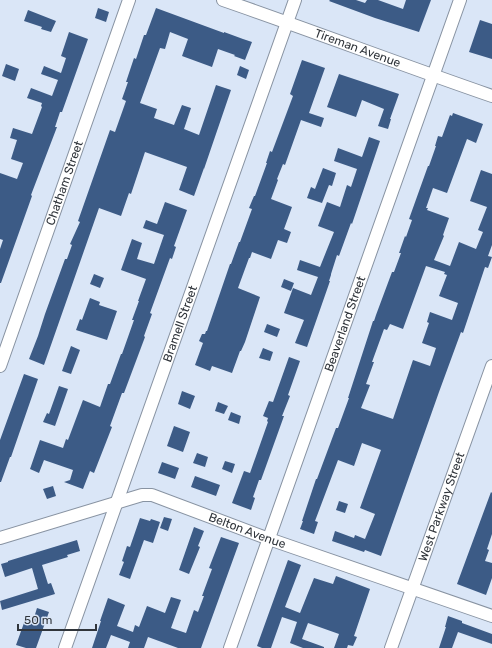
<svg xmlns="http://www.w3.org/2000/svg" width="492" height="648" font-family="Rubik,sans-serif">
<rect width="100%" height="100%" fill="#dae6f7"/>
<path fill="#3c5b86" fill-rule="evenodd" d="M330,0h26l9,3 2,-3h11l25,9 3,-9h25l-12,32 -44,-14 -46,-17z
M98,8l11,4 -3,10 -11,-4z
M156,8l68,25v-1l19,7 9,3 -7,18 -11,-4 1,-1 -17,-6 -6,18 -30,-11 6,-17 -18,-7 -5,17 -5,-1 -20,55 17,6 -3,9 20,7 8,-20 9,3 -7,21 15,6 17,-50 15,5 -27,79v-1l-10,28 -15,-6 8,-23 -42,-15 -14,42 -2,-1 -8,23 -22,-8 -55,157 -15,-6 9,-23 7,-22 20,-55h2l5,-14 -2,-1 10,-22 -2,-1 32,-91 5,2 11,-31 -4,-2 6,-17h-2l8,-24 2,1 8,-24h2z
M28,10l28,11 -5,11 -10,-3 1,-2 -18,-6z
M480,20l12,4v35l-23,-7z
M69,32l19,7 -26,73h-2l-5,15h2l-26,68 1,1 -31,87h-1v-34l3,-9 -3,-1v-66l17,6 6,-16 -12,-4 6,-19 -7,-2 3,-10 19,6 10,-27 -1,-1 1,-3 -15,-5 4,-10 21,8 6,-16 -17,-6 3,-8 17,7 5,-15 -5,-2z
M302,60l23,8 -16,45 15,5 -3,9 -20,-7 -16,45 -2,-1 -6,15 1,1 -7,19 21,8 -8,22 7,3 -4,11 -9,-3 -7,19 -19,-7 -2,6h-1l-11,30 22,9 -15,45 -4,9h-1l-8,22 -20,-7 -2,5 -15,-6 8,-22 -4,-2 3,-7h3l1,-3h1l23,-67h1l8,-22h1l12,-33 -3,-1 5,-12h1l12,-33h-1l4,-12 2,1 21,-56 -3,-2z
M6,64l13,5 -4,12 -13,-5z
M240,66l9,4 -3,9 -9,-4z
M339,74l60,20 -9,25h1l-3,10 -10,-3 6,-17 -22,-9 -6,17 -29,-10z
M453,113l30,11 -7,19 -9,-4 -20,54 -14,-5 -7,20h2l-1,2 22,8 -6,17 1,1 -10,24 16,6 9,-24 17,7 7,-17 -5,-2 9,-23 -17,-6 11,-31 11,4v71l-4,11 4,1 -4,11 -3,-1 -22,66 -2,-1 -22,60 -58,164 -16,-6 -1,2 -32,-11 3,-10 19,7 1,-3 10,4 10,-25 -15,-6 21,-58 -19,-7 -8,23 -16,-6 -23,61 3,1 -4,12 -14,-5 3,-8h-1l14,-42h1l19,-51h2l11,-30h-1l25,-77h1l2,-6 16,-43h2l7,-19h-2l6,-17 1,1 6,-17 -3,-1 19,-53h1l7,-20h-1l3,-10 4,1 8,-22 2,1zM426,266l19,6 -1,2 3,1 -8,21 19,7 -6,17 -22,-8 -3,10 2,1 -7,20 14,5 -6,18 -17,-6 -20,59 -32,-11 9,-23 -4,-1 8,-22h-2l12,-33 3,1 3,-6 13,5z
M369,137l11,4 -28,83 -1,-1 -12,33 -2,-1 -6,19v1l-2,6h1l-23,66 -12,-4 9,-23 -20,-7 9,-25 18,7 7,-18 -21,-7 3,-10 20,7 14,-35 -16,-6 9,-24 13,5 7,-22 4,2 6,-18 -23,-8 4,-13 24,9z
M323,168l13,5 -4,13 -3,-1 -7,18 -15,-5 4,-11 4,2z
M165,202l22,8 -13,36 2,1 -4,12 -2,-1 -20,55 2,1 -8,22 1,1 -21,56h-2l-12,33 2,1 -18,46 -4,-2 -7,18 -19,-7 6,-2 3,-10 -29,-10 -5,13 -9,-4 10,-29 23,8 3,-9 2,1 15,-40 17,7 8,-23h2l11,-30h1l12,-34h-2l7,-19h-1l8,-22 -25,-9 11,-31 10,4 -5,16 17,5 10,-29 -21,-7 3,-8 11,4z
M94,274l10,4 -4,10 -10,-4z
M284,279l10,4 -3,8 -10,-4z
M90,298l10,4 -1,3 18,6 -10,29 -31,-10 4,-11 2,1z
M267,324l13,5 -3,8 -13,-5z
M71,346l9,4 -9,24 -9,-3z
M263,348l10,4 -3,9 -11,-3z
M289,357l11,4 -12,34 2,1 -8,20h2l-23,64h-2l-6,17 2,1 -4,12 -19,-7 12,-32 6,2 18,-51 -1,-1 1,-3 -5,-2 6,-15 4,1z
M24,374l14,5 -27,78h-1l-9,25h-1v-42z
M59,386l9,3 -13,37 -12,-4 4,-9 2,1z
M182,391l13,5 -5,13 -12,-5z
M218,402l10,4 -4,8 -9,-3z
M231,412l10,4 -2,8 -11,-4z
M174,426l16,6 -7,20 -16,-6z
M197,453l11,4 -3,10 -12,-4z
M225,461l10,3 -3,9 -10,-4z
M162,462l17,6 -4,11 -17,-6z
M195,476l25,9 -4,11 -25,-9z
M53,486l3,10 -9,3 -4,-10z
M491,492l1,1v41l-5,15 2,1 -4,11 7,2v15l-6,17 -29,-11z
M339,501l9,3 -3,9 -9,-3z
M164,517l8,2 -4,12 -8,-3z
M140,518l10,3 1,-2 9,3 -7,21 -9,-3 -14,39 -11,-4 5,-13 -2,-1 5,-15 3,1z
M194,527l10,4 -6,15 2,1 -11,27 -10,-4z
M221,537l18,6 -38,105h-23l-30,-11 -4,11h-16l2,-6 -19,-7 -5,13h-14l9,-27h-1l8,-23 17,7 -8,21 16,6 2,-7 4,2 8,-21 18,7 6,-16 10,3 -10,28 15,5 8,-23 4,2 6,-16h-2l10,-27 -3,-1z
M77,540l3,11 -13,4 1,2 -26,8 6,19 3,-1 4,11 -53,16 -2,-9 38,-12 -6,-21 -27,9 -4,-13 7,-2v-1z
M288,560l13,5 -16,42 15,6 14,-35 19,6 3,-8 34,13 -16,47 3,1 -4,9 -5,-1 -1,3h-13l5,-14 -31,-11 -6,16 22,8v1h-21l-13,-5 7,-21 -15,-5 -11,31h-9l-5,-2z
M37,608l12,4 -13,36h-10l-10,-3 8,-22 6,2 2,-4h1z
M448,616l14,5v2l30,11v10l-34,-12 -6,16h-13l7,-21h-1z"/>
<g fill="none" stroke-linecap="round" stroke-linejoin="round">
<g stroke="#8893a2" stroke-width="14">
<g id="minor">
<path id="s1" d="M223,0c90,31 179,65 269,96"/>
<path id="s2" d="M0,366l129,-366"/>
<path id="s3" d="M0,538l142,-43h10l117,44 223,77"/>
<path id="s4" d="M65,648l230,-648"/>
<path id="s5" d="M230,648l230,-648"/>
<path id="s6" d="M391,648l101,-282"/>
</g>
</g>
<use href="#minor" stroke="#fff" stroke-width="12"/>
</g>
<g text-anchor="middle" stroke-width="4" stroke-linejoin="round" paint-order="stroke">
<g font-size="12" fill="#30353b" stroke="#dae6f7">
<text dy="4" stroke="none"><textPath href="#s1" startOffset="143">Tireman Avenue</textPath></text>
<text dy="4" stroke="none"><textPath href="#s2" startOffset="194">Chatham Street</textPath></text>
<text dy="4" stroke="none"><textPath href="#s4" startOffset="344">Bramell Street</textPath></text>
<text dy="4" stroke="none"><textPath href="#s5" startOffset="344">Beaverland Street</textPath></text>
<text dy="4" stroke="none"><textPath href="#s6" startOffset="150">West Parkway Street</textPath></text>
<text dy="4" stroke="none"><textPath href="#s3" startOffset="260">Belton Avenue</textPath></text>
</g>
</g>
<path d="M18 624v6h78v-6" fill="none" stroke="#30353b" stroke-width="2"/>
<text x="24" y="624" font-size="12" fill="#30353b" stroke="#dae6f7" stroke-width="3" paint-order="stroke">50 m</text>
</svg>
